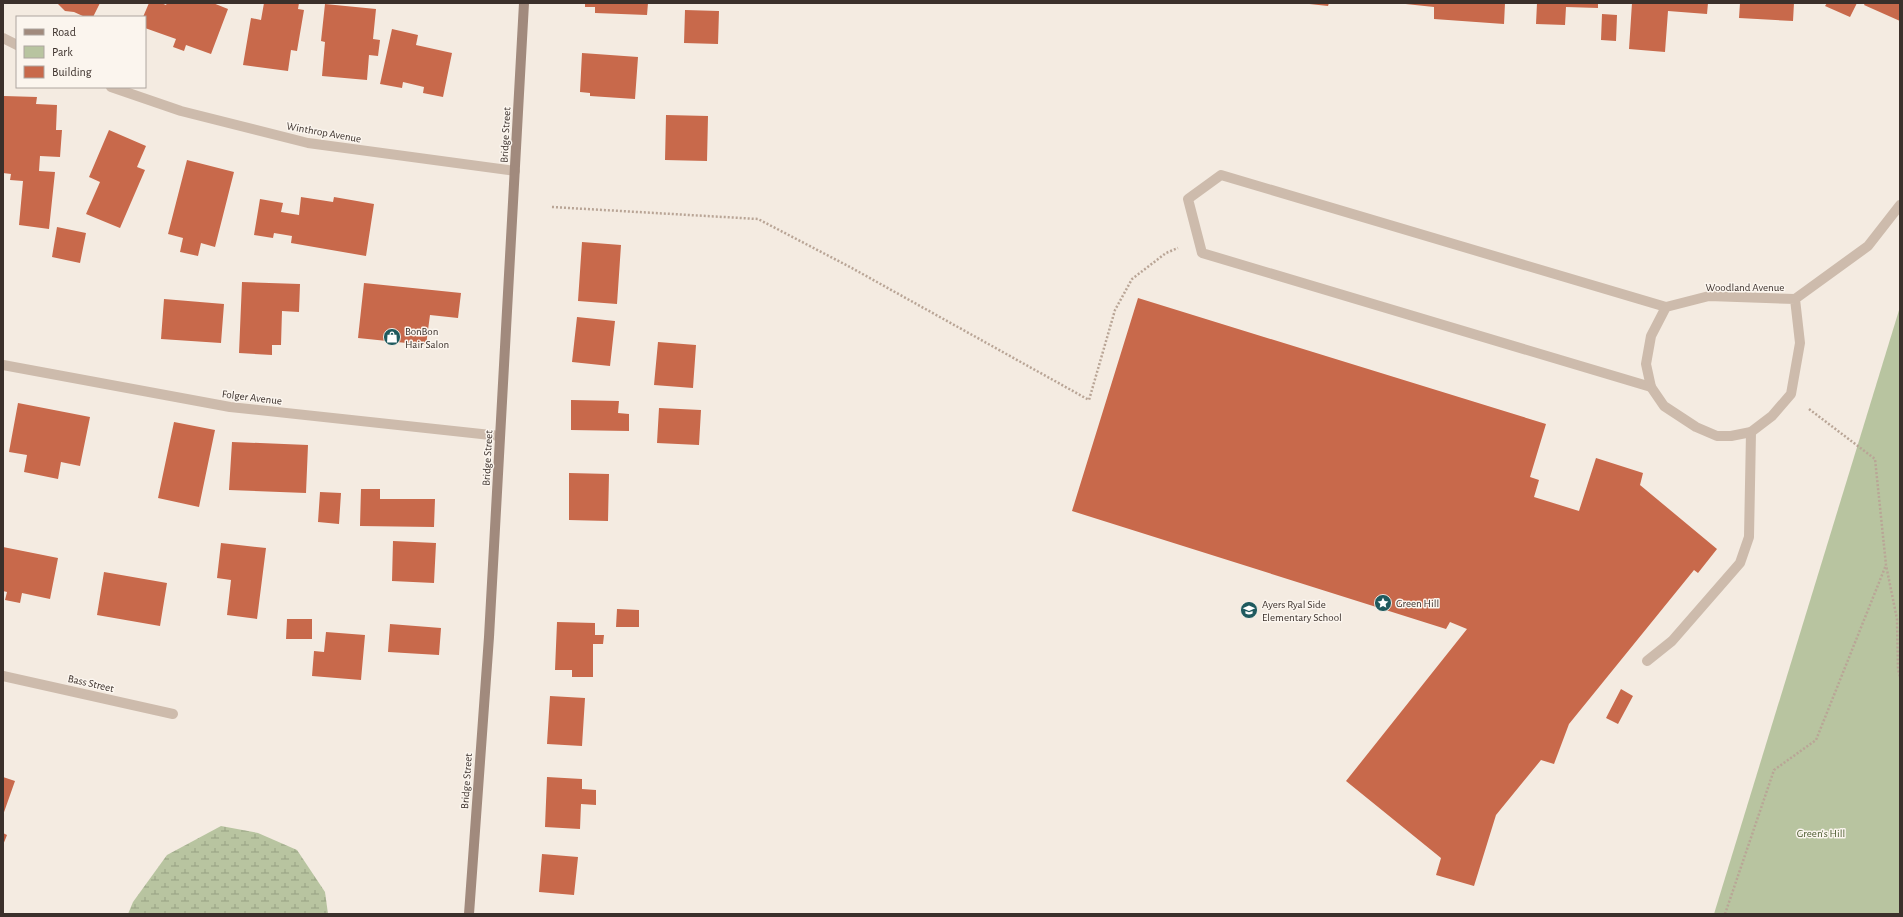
<svg xmlns="http://www.w3.org/2000/svg" width="1903" height="917" font-family="'Alegreya Sans',sans-serif">
<defs>
<pattern id="wetland-marsh" width="20" height="14" patternUnits="userSpaceOnUse"><rect width="20" height="14" fill="#b8c4a0"/><path d="M1 5h8M5 5V1M11 12h8M15 12V8" fill="none" stroke="#97a083"/></pattern>
</defs>
<rect width="100%" height="100%" fill="#f4ebe1"/>
<path fill="url(#wetland-marsh)" d="M221,826l37,7 39,17 28,42 3,22h-200l5,-12 34,-47z"/>
<path fill="#b8c4a0" d="M1900,307v607h-186z"/>
<path fill="#c8694b" d="M57,3h43l-7,14h-8l-11,-5 -9,-1z
M149,3h12l5,2 1,-2h46l15,6 -17,45 -25,-9 -2,6 -11,-4 3,-8 -31,-11v-11h-2z
M264,3h35l-1,6 6,1 -7,41 -6,-1 -3,21 -45,-6 8,-47 10,2z
M585,3h63l-1,12 -52,-2v-6h-10z
M1300,3h29l-1,3z
M1396,3h109l-1,21 -70,-5v-12z
M1537,3h61v5l-32,-1 -1,18 -29,-1z
M1632,3h76l-1,11 -39,-3 -3,41 -36,-3z
M1740,3h54l-1,18 -54,-3z
M1827,3h30l-7,14 -25,-11z
M1865,3h35v18l-36,-16z
M325,4l51,5 -3,30 7,1 -2,16 -9,-1 -2,25 -45,-4 3,-34 -4,-1z
M685,10l34,1 -1,33 -34,-1z
M1602,14l15,1 -1,26 -15,-1z
M392,29l26,6 -2,10 36,8 -9,44 -20,-4 1,-6 -21,-5 -1,6 -22,-4z
M582,53l56,4 -3,42 -45,-3v-3l-10,-1z
M4,96l33,1 -1,7 21,1 -1,25h6l-2,27 -20,-1 -1,15 16,1 -6,57 -30,-4 4,-44 -13,-1 1,-6 -8,-1z
M666,115l42,1 -1,45 -42,-1z
M109,130l37,16 -9,21 8,3 -25,58 -34,-14 14,-32 -11,-5z
M187,160l47,12 -19,75 -14,-4 -3,13 -18,-4 3,-14 -15,-4z
M301,197l32,5 1,-5 40,7 -8,52 -75,-13 1,-7 -18,-3 -1,5 -19,-3 6,-36 23,4 -2,9 18,3z
M57,227l29,6 -6,30 -28,-6z
M582,242l39,3 -4,59 -39,-3z
M242,282l58,2 -1,28 -17,-1 -1,34h-9v10l-33,-2z
M364,283l97,10 -3,25 -28,-3 -4,30 -68,-7z
M1138,298l408,126 -16,53 9,3 -5,17 45,14 17,-53 47,15 -3,12 77,64 -19,24 -4,-3 -125,154 -15,40 -13,-4 -45,55 -22,71 -38,-11 5,-17 -95,-77 121,-152 -17,-7 -4,7 -374,-118z
M164,299l60,5 -3,39 -60,-4z
M577,317l38,4 -5,45 -38,-4z
M658,342l38,3 -3,43 -39,-3z
M571,400l48,1 -1,12 11,1v17l-58,-1z
M18,403l72,14 -10,49 -19,-4 -3,17 -34,-7 3,-17 -18,-3z
M659,408l42,2 -2,35 -42,-2z
M174,422l41,8 -16,77 -41,-9z
M232,442l76,3 -2,48 -77,-3z
M569,473l40,1 -1,47 -39,-1z
M361,489h19v10h55l-1,28 -74,-1z
M320,492l21,1 -2,31 -21,-2z
M393,541l43,2 -2,40 -42,-2z
M221,543l45,5 -9,71 -30,-4 4,-35 -14,-2z
M3,547l55,11 -8,41 -28,-6 -2,10 -15,-3 2,-8 -4,-1z
M104,572l63,11 -7,43 -63,-11z
M617,609l22,1v17h-23z
M287,619h25v20h-26z
M557,622l38,1v12h9l-1,9h-10v33h-21v-7h-17z
M390,624l51,4 -2,27 -51,-3z
M326,632l39,3 -4,45 -49,-4 2,-25 10,1z
M1621,689l12,7 -15,28 -12,-6z
M550,696l35,2 -3,48 -35,-2z
M3,777l12,4 -12,34z
M547,777l35,2v10l14,1v15l-15,-1 -1,25 -35,-2z
M3,833l4,2 -4,10z
M542,854l36,3 -4,38 -35,-3z"/>
<g fill="none" stroke-linecap="round" stroke-linejoin="round">
<path stroke="#b9a596" stroke-width="2.5" stroke-dasharray="2 2" stroke-linecap="butt" d="M552,207l206,12 92,48 239,133 26,-90 17,-31 34,-26 12,-5
M1809,409l66,50 11,106 11,54 1,50 2,8
M1725,914l49,-144 42,-30 70,-175"/>
<path stroke="#cdbbac" stroke-width="10" d="M1651,387l-449,-134 -14,-54 33,-24 445,132
M1647,661l25,-20 68,-78 9,-26 2,-105"/>
<path stroke="#cdbbac" stroke-width="10" d="M3,38l14,7
M111,87l70,24 127,32 207,28
M1709,296l86,3 5,44 -9,51 -19,22 -21,16 -20,4h-14l-21,-9 -32,-21 -13,-19 -5,-23 5,-28 15,-29z
M1795,299l73,-53 32,-41
M3,365l227,42 270,29
M3,676l170,38"/>
<path stroke="#a18a7d" stroke-width="10" d="M469,914l20,-277 35,-634"/>
</g>
<defs>
<g id="shop-disc" transform="scale(0.9)"><circle r="9.5" fill="#1f5a5e" stroke="#fbf5ee"/><path d="M-5-2.5h2.3a2.7 3.5 0 0 1 5.4 0H5L5.5 6h-11ZM-1.5-2.5h3a1.5 2.3 0 0 0-3 0Z" fill="#fff"/></g>
<g id="sight-disc" transform="scale(0.9)"><circle r="9.5" fill="#1f5a5e" stroke="#fbf5ee"/><path d="M0-6L1.8-2.2L6-1.7L2.9 1.2L3.7 5.4L0 3.3L-3.7 5.4L-2.9 1.2L-6-1.7L-1.8-2.2Z" fill="#fff"/></g>
<g id="school-disc" transform="scale(0.9)"><circle r="9.5" fill="#1f5a5e" stroke="#fbf5ee"/><path d="M0-5L7-2L0 1L-7-2ZM-4 1L0 2.5L4 1V4Q0 6-4 4Z" fill="#fff"/></g>
</defs>
<g fill-rule="evenodd">
<use href="#shop-disc" x="392" y="337"/>
<use href="#sight-disc" x="1383" y="603"/>
<use href="#school-disc" x="1249" y="610"/>
</g>
<g text-anchor="middle" stroke-width="3" stroke-linejoin="round" paint-order="stroke">
<g font-size="11" fill="#3b302b" stroke="#fbf5ee">
<text transform="translate(324 132) rotate(10)" y="4">Winthrop Avenue</text>
<text transform="translate(505 135) rotate(-87)" y="4">Bridge Street</text>
<text x="1745" y="291">Woodland Avenue</text>
<text transform="translate(252 397) rotate(7)" y="4">Folger Avenue</text>
<text transform="translate(487 458) rotate(-87)" y="4">Bridge Street</text>
<text transform="translate(91 683) rotate(13)" y="4">Bass Street</text>
<text transform="translate(466 781) rotate(-86)" y="4">Bridge Street</text>
</g>
<g font-size="11" fill="#3b302b" stroke="#fbf5ee" text-anchor="start">
<text x="405" y="335">BonBon<tspan x="405" dy="13">Hair Salon</tspan></text>
<text x="1396" y="607">Green Hill</text>
<text x="1262" y="608">Ayers Ryal Side<tspan x="1262" dy="13">Elementary School</tspan></text>
</g>
<g font-size="11" fill="#4a5a2e" stroke="#fbf5ee">
<text x="1821" y="837">Green's Hill</text>
</g>
</g>
<rect width="1903" height="917" fill="none" stroke="#3b302b" stroke-width="8"/>
<rect x="16" y="16" width="130" height="72" fill="#fbf5ee" stroke="#aea6a0"/>
<rect x="24" y="29" width="20" height="6" fill="#a18a7d" stroke="#aea6a0"/>
<text x="52" y="36" font-size="12" fill="#3b302b">Road</text>
<rect x="24" y="46" width="20" height="12" fill="#b8c4a0" stroke="#aea6a0"/>
<text x="52" y="56" font-size="12" fill="#3b302b">Park</text>
<rect x="24" y="66" width="20" height="12" fill="#c8694b" stroke="#aea6a0"/>
<text x="52" y="76" font-size="12" fill="#3b302b">Building</text>
</svg>
